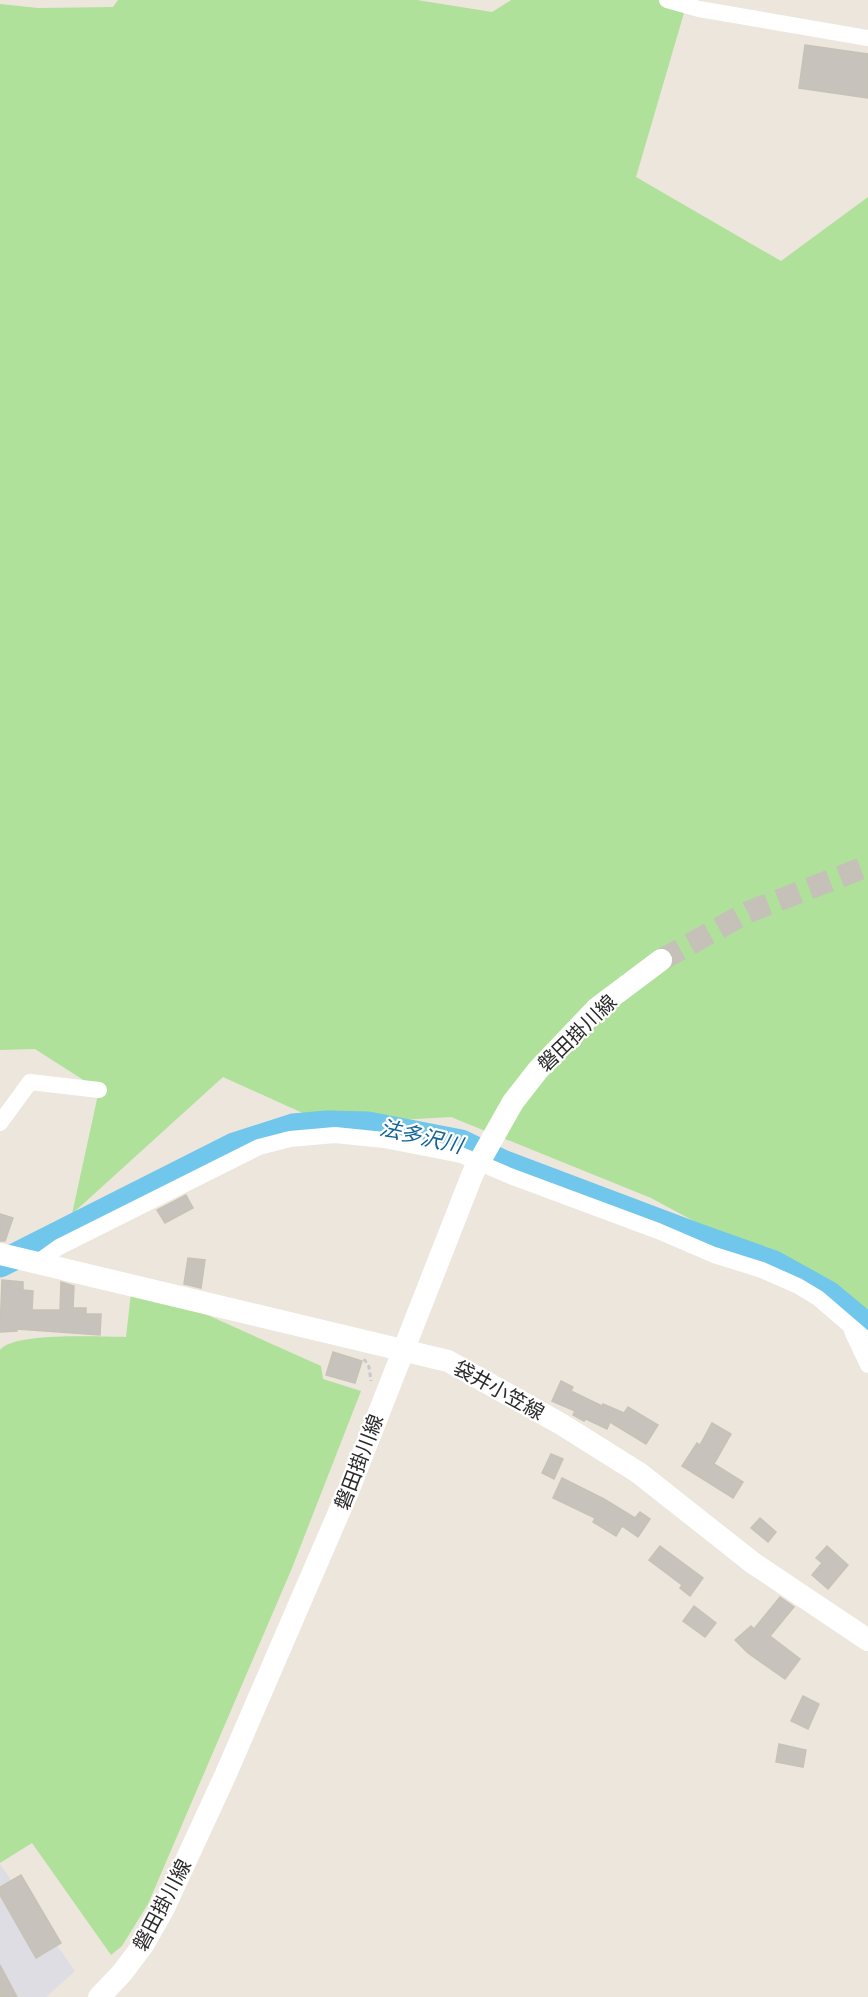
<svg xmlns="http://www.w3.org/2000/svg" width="868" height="1997" font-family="'Public Sans','Noto Sans JP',sans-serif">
<rect width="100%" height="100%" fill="#ece6dc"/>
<path fill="#dfdde4" d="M0,1864l75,107 -29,26h-46z"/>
<path fill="#afe19a" d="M118,0h299l75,12 19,-12h149l26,6 -50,171 145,84 87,-64v1142l-81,-68 -136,-73 -200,-81 -124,7 -104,-47 -151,137 27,-124 -64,-41 -35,1v-1046l38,4 75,-1z
M131,1293l72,20 118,53 2,13 38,12 -69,177 -144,336 -26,42 -11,9 -79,-112 -32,20v-513c14,-18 100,-13 126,-13z"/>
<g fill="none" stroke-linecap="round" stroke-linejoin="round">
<path stroke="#71c6eb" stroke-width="27" d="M0,1264l234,-118 59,-19 34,-3 41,1 93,18 41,20 196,74 76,27 54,30 40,33"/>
</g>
<path fill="#c7c2bc" stroke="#c7c2b6" stroke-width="1.5" d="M805,45l63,9v44l-69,-10z
M186,1195l7,13 -28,15 -8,-13z
M0,1214l13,4 -8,23h-5z
M188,1258l17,2 -4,28 -17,-4z
M2,1280l21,2v8l10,1 -1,19h28l1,-28 13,4 -1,22h13v6h15l-1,21 -83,-6v2l-17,1z
M333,1352l29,9 -7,22 -29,-8z
M561,1381l12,6 -2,4 31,15 1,-2 21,9 4,-6 30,18 -12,19 -36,-22 -3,7 -21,-10 -2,2 -11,-6 2,-4 -23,-10z
M712,1423l19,11 -17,30 29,18 -10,16 -51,-32 15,-23 3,2z
M551,1454l12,5 -9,20 -12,-6z
M562,1478l42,21 31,19 5,-6 10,7 -12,18 -16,-11 -6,10 -23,-14 2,-4 -42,-20z
M760,1518l16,14 -8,10 -17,-14z
M660,1546l43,32 -13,18 -10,-8 2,-3 -33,-25z
M827,1546l21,19 -20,24 -16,-14 10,-12 -6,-5z
M780,1597l14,10 -24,29 30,23 -15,20 -37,-26 -13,-13 16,-14 3,3z
M694,1606l22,17 -11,14 -22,-16z
M803,1696l16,8 -11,25 -17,-8z
M779,1744l27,6 -3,17 -27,-5z
M21,1875l40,68 -25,15 -36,-63v-8z
M0,1965l17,32h-17z"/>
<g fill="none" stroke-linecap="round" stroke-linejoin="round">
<path stroke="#c5c0b8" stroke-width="22" stroke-dasharray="22 11" stroke-linecap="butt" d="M661,960l87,-48 120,-46"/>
<path stroke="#c8c8c8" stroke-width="3" stroke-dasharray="4.5 3" stroke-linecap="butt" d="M364,1359l5,8 2,14"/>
<path stroke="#fff" stroke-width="16" d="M667,0l32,9 169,29
M0,1123l30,-41 69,8
M38,1262l21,-15 200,-100 31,-8 45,-4 49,5 77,15 49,21 148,55 56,24 48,15 36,16 20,12 50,43
M852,1331l16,34"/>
<path stroke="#fff" stroke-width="22" d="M0,1254l448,107 113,63 78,49 114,90 115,77
M99,1997l23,-24 21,-28 21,-37 61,-132 124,-287 124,-316 40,-71 25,-32 59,-62 64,-48"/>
</g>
<g text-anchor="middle" stroke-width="4.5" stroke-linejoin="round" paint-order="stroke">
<g font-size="20" fill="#2a2a2a" stroke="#fff">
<text transform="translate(577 1033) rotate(-44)" y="7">磐田掛川線</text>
<text transform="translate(499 1390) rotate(29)" y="7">袋井小笠線</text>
<text transform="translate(359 1462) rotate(-69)" y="7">磐田掛川線</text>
<text transform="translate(162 1905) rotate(-62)" y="7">磐田掛川線</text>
</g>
<g font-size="21" font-style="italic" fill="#116497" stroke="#fff">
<text transform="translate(421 1137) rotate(13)" y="7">法多沢川</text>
</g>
</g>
</svg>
